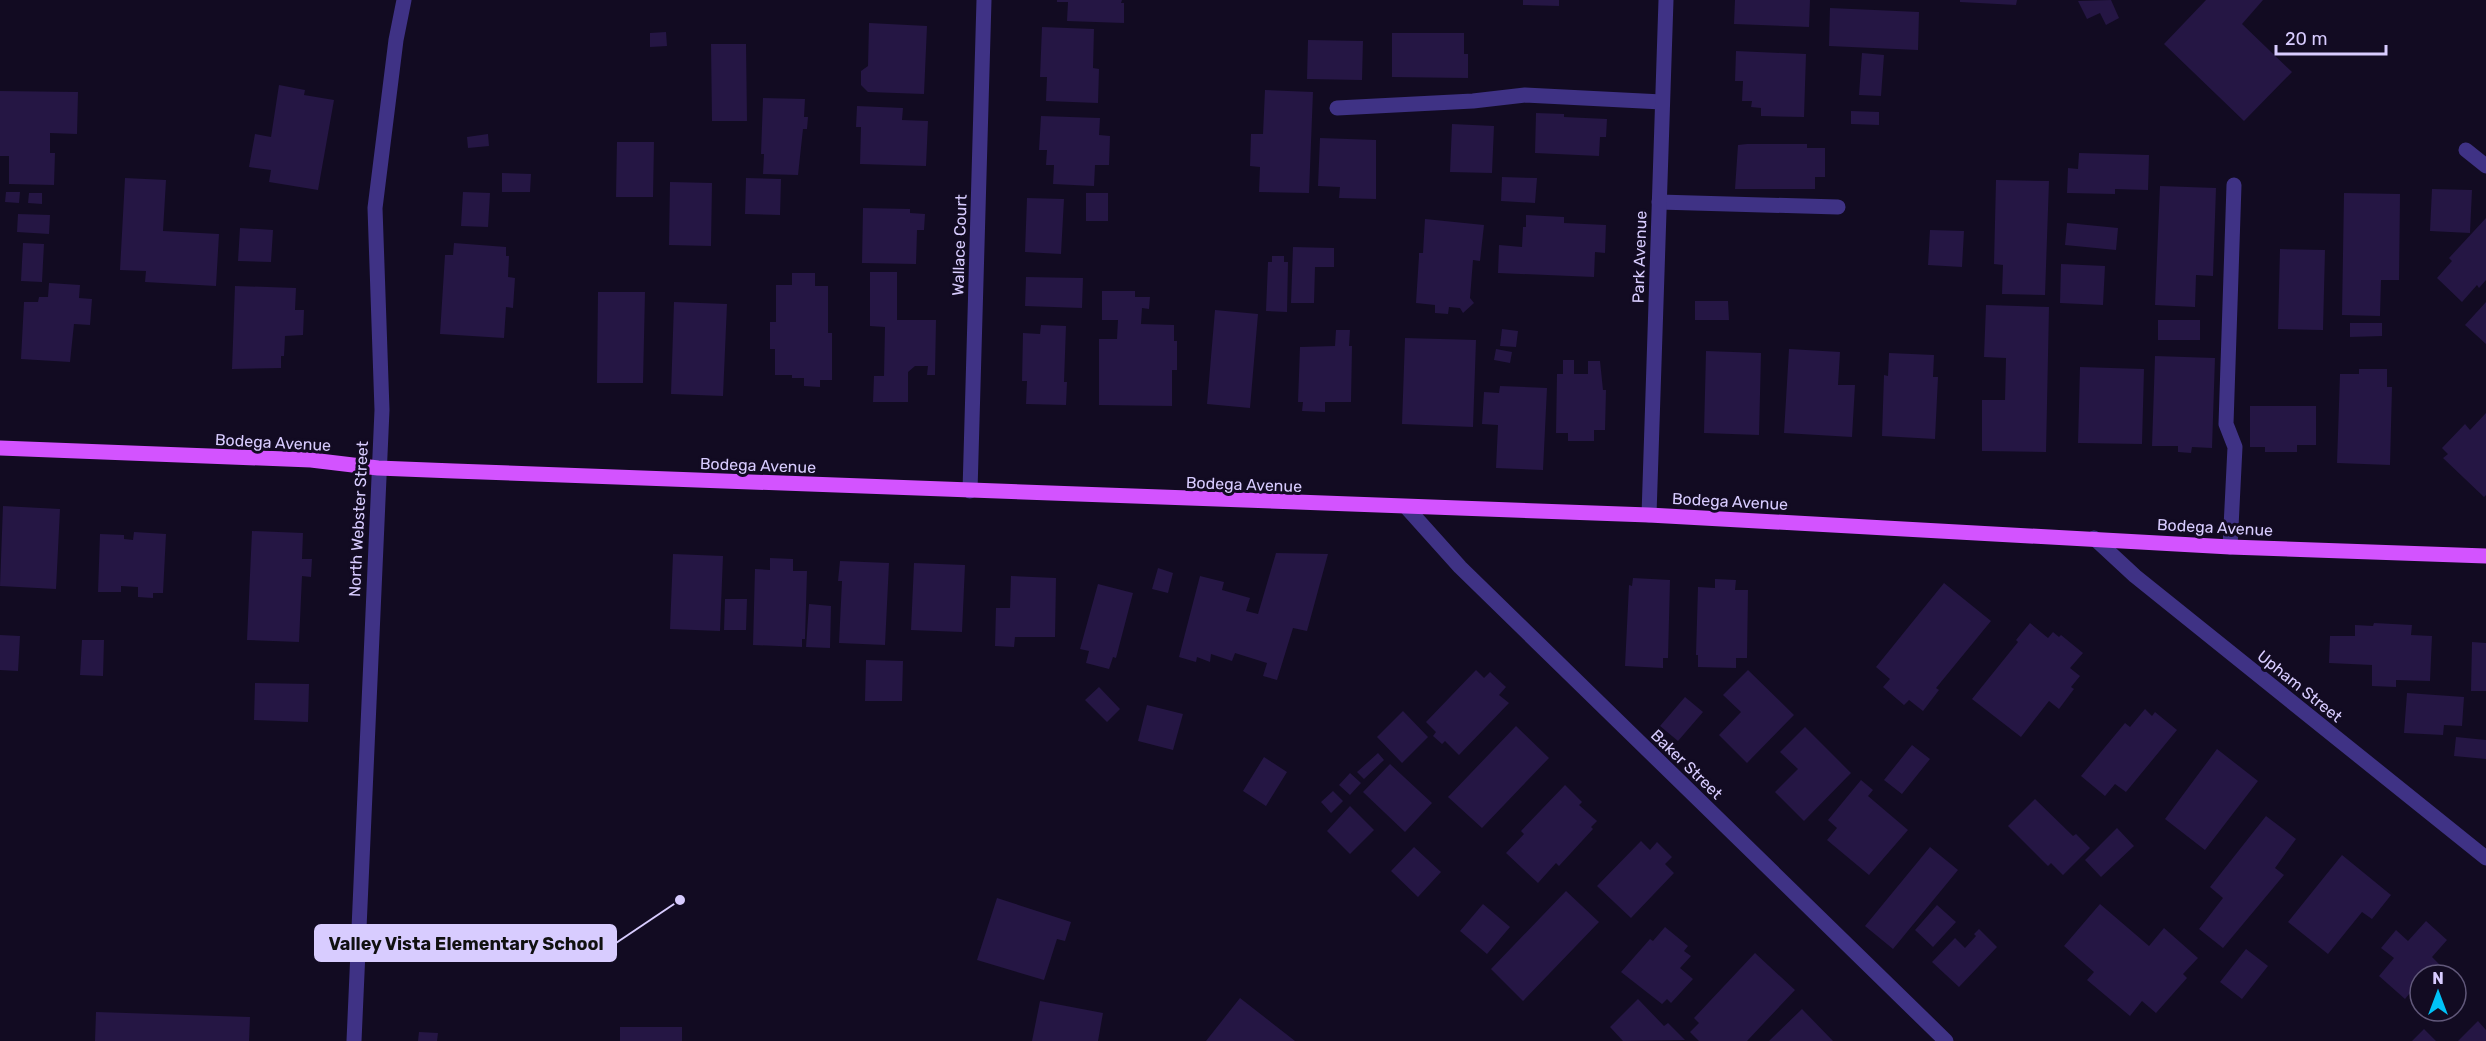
<svg xmlns="http://www.w3.org/2000/svg" width="2486" height="1041" font-family="Rubik,sans-serif">
<rect width="100%" height="100%" fill="#120b22"/>
<path fill="#251644" d="M1057,0h65l-1,3h3v20l-57,-2 1,-19h-11z
M1523,0h36v6l-36,-1z
M1735,0h75l-1,27 -75,-3z
M1960,0h57l-1,5 -56,-3z
M2111,0l8,18 -13,7 -6,-12 -13,6 -9,-18z
M2206,0h57l-21,24 50,48 -48,49 -80,-77z
M1830,8l89,4 -1,38 -89,-4z
M869,23l58,3 -3,68 -56,-2 -7,-7v-14l7,-5z
M1042,27l52,2 -1,39 6,1 -1,34 -52,-2 1,-24h-7z
M666,32l1,14 -17,1v-14z
M1392,33h72v21h4v24l-76,-1z
M1308,40l55,1 -1,39 -55,-1z
M711,44h35l1,77h-35z
M1736,51l70,3 -2,63 -43,-1v-8l-10,-1 1,-6h-10l1,-20h-8z
M1862,53l22,2 -3,41 -22,-1z
M279,85l26,5 -1,5 30,5 -16,90 -49,-8 2,-12 -22,-3 6,-33 16,3z
M1265,90l48,2 -4,101 -50,-1 1,-25 -10,-1 1,-32h12z
M0,91l78,1 -1,42 -27,-1v20h5l-1,32 -45,-1v-28h-9z
M763,98l42,1 -1,18h4l-1,12h-4l-5,46 -35,-1 1,-20h-3z
M857,106l46,2 -1,12 26,1 -2,45 -66,-2 1,-37h-5z
M1851,111l28,1v13l-28,-1z
M1536,113l28,1v3l43,2 -1,18h-6l-1,19 -64,-3z
M1041,116l59,2 -1,17 11,1 -1,29h-14l-1,21 -41,-2 1,-19h-8l1,-15h-8z
M1452,124l42,2 -2,47 -42,-1z
M488,134l1,12 -21,2 -1,-11z
M1320,138l56,2v59l-37,-1 1,-11 -22,-1z
M617,142h37l-1,55h-37z
M1747,144h60v4h18v29h-10v12h-80l3,-44z
M2079,153l70,2 -1,35 -33,-1v5l-48,-1 1,-25 10,1z
M502,173l29,1 -1,18h-28z
M1502,177l35,1 -2,25 -34,-2z
M125,178l41,2 -3,51 56,3 -3,52 -71,-4 1,-11 -26,-1z
M746,178l35,1 -1,36 -35,-1z
M1996,180l53,1 -4,114 -43,-1 1,-29 -9,-1z
M670,182l42,1 -1,63 -42,-1z
M2160,186l56,2 -3,88 -17,-1 -1,32 -40,-2z
M2432,189l40,1 -2,43 -40,-2z
M6,192h14l-1,11 -14,-1z
M463,192l27,1 -2,34 -27,-1z
M29,193h13v11l-14,-1z
M1086,193h22v28h-22z
M2344,193l56,1 -1,86h-18l-1,36 -38,-1z
M1027,198l37,1 -3,55 -36,-2z
M863,208l47,1v4l15,1 -1,16h-7l-1,34 -54,-1z
M18,214l32,1 -1,19 -32,-2z
M1526,215l38,2v6l42,2 -1,28 -10,-1 -1,25 -96,-4 1,-28 23,2 1,-20h3z
M2486,218v62l-7,8 -2,-3 -15,17 -25,-24 15,-17 -3,-3z
M1425,219l59,6 -4,36 -7,-1 -3,38 4,5 -11,10 -3,-5 -11,-1 -1,7 -13,-1v-8l-19,-2 3,-47v-3h4z
M2067,223l51,5 -2,22 -51,-5z
M240,228l33,2 -2,32 -33,-1z
M1930,230l34,1 -2,36 -34,-2z
M23,243l21,1 -2,38 -21,-1z
M454,243l52,4v9h3l-1,21 7,1 -2,30 -7,-1 -2,31 -64,-4 5,-79h8z
M1293,247l41,1v19h-19l-1,36h-23z
M2280,249l45,1 -2,80 -45,-1z
M1272,256h12v6h4l-1,50 -21,-1 2,-49h4z
M2061,264l44,2 -2,39 -43,-2z
M870,272h27v48h39l-1,55h-8l1,-9h-13l-7,6v30h-35l1,-26h10l1,-49 -15,-1z
M792,273h23v13h13v47h4v47h-12v7l-16,-1v-8h-12v-3h-17v-26h-5v-27h6v-37h16z
M1026,277l57,1 -1,30 -57,-2z
M49,283l31,2 -1,13 13,1 -2,26 -16,-1 -4,38 -49,-3 3,-57h14l1,-5h9z
M235,286l61,2 -1,22h9l-1,25 -18,1 -1,20h-3v12l-49,1z
M1102,291h33v6h15l-1,12 -7,-1 -1,16 33,1v16h3v29h-5v36l-73,-1v-66h18l1,-19h-16z
M598,292h47l-2,91h-46z
M1695,301h33l1,19h-34z
M674,302l53,2 -4,92 -52,-2z
M2486,302v42l-21,-19z
M1986,305l63,2 -3,145 -64,-1v-51h23l1,-42 -22,-1z
M1215,310l43,4 -8,94 -43,-4z
M2158,320h42v20h-42z
M2350,323h32v13l-32,1z
M1041,325l25,1 -2,56h3l-1,23 -40,-1 1,-23h-5l1,-48 17,1z
M1502,329l16,2 -2,16 -16,-1z
M1336,330h14l-1,16h3l-1,56h-26v10l-23,-1 1,-9h-5l2,-55 35,-1z
M1405,338l71,2 -3,87 -71,-3z
M1496,349l16,3 -2,11 -16,-3z
M1789,349l51,3 -2,33h17l-3,52 -68,-4z
M1706,351l55,2 -2,82 -55,-2z
M1889,353l45,2 -1,22h5l-3,62 -53,-3 2,-61 4,1z
M2155,356l60,2 -3,90 -20,-1 -1,6 -13,-1v-6h-26z
M1563,360h11v14h14v-13h12l3,29h3l-1,40h-11v11h-26v-8h-12l1,-59h6z
M2080,367l64,2 -2,75 -64,-1z
M2359,369h28v18h5l-2,78 -53,-2 3,-89h19z
M1500,386l47,2 -4,82 -47,-2 2,-43 -16,-1 2,-32 15,1z
M2250,406h66v39h-19v7h-32v-5h-15z
M2486,413v82l-2,2 -41,-39 5,-4 -6,-6 23,-24 5,6z
M3,506l57,3 -4,80 -56,-3z
M252,531l51,2 -1,26h10l-1,18 -9,-1 -3,66 -52,-2z
M134,532l32,2 -3,59h-10v5l-15,-1v-10l-17,-1v6h-23l2,-58 24,1v4l9,1z
M1276,553l52,1 -21,77 -14,-3 -16,52 -14,-4 4,-13 -32,-10 -3,8 -21,-7 -1,8 -13,-5 -1,5 -17,-5 21,-81 24,6 -2,8 28,8 -4,13 12,3z
M673,554l50,2 -3,75 -50,-2z
M770,558l23,1v12h14l-2,68h-3v8l-49,-2 2,-76 15,1z
M840,561l49,2 -4,82 -46,-2 3,-62h-4z
M914,563l51,2 -3,67 -51,-2z
M1158,568l15,5 -5,20 -16,-4z
M1011,576l45,2 -1,59h-40l-1,10 -19,-1 1,-38h14z
M1633,578l37,2 -2,78h-5v10l-38,-2 4,-81 3,1z
M1715,579l21,1 -1,10h13l-1,68h-11v10l-38,-1v-12h-2l2,-68 17,1z
M1944,583l47,38 -55,67 3,2 -16,21 -14,-11 -5,5 -21,-18 7,-8 -14,-12z
M1098,584l35,9 -17,65 -3,-1 -4,12 -23,-6 3,-12 -9,-2z
M725,599h22l-1,31h-22z
M809,604l22,2 -1,42 -24,-1z
M2030,623l18,15 5,-6 6,5 2,-2 22,18 -13,15 10,8 -9,11 3,2 -15,20 -10,-8 -28,36 -49,-38 46,-57 -2,-2z
M2374,623l38,2 -1,10 21,1 -2,45 -34,-1v7l-24,-1v-21l-43,-2 1,-27h25v-11l18,1z
M0,635l20,1 -2,35 -18,-1z
M82,640h22l-1,36 -23,-1z
M2472,642l14,1v48h-15z
M866,660l37,1 -1,40h-37z
M1476,670l8,8 6,-6 16,15 -7,8 10,8 -50,52 -14,-14 -3,3 -9,-8 3,-4 -10,-10z
M1748,670l46,45 -47,48 -28,-28 22,-23 -18,-17z
M255,683l54,1 -1,38 -54,-2z
M1099,687l21,22 -13,13 -22,-22z
M2407,693l57,4 -2,29 -18,-1 -1,10 -39,-2z
M1685,697l18,15 -25,29 -18,-15z
M1147,705l36,9 -10,36 -35,-9z
M2145,709l7,7 3,-4 22,18 -51,62 -11,-8 -10,12 -24,-20 44,-53 5,4z
M1403,711l25,26 -26,26 -25,-26z
M1516,726l33,32 -67,70 -34,-31z
M1805,727l46,46 -47,48 -29,-29 23,-23 -18,-17z
M2456,737l30,3v19l-32,-3z
M1912,745l18,14 -28,35 -18,-14z
M2217,749l41,32 -53,69 -40,-31z
M1378,753l6,7 -20,19 -7,-7z
M1264,757l23,15 -21,34 -23,-15z
M1390,764l42,39 -27,29 -42,-40z
M1350,773l11,10 -11,12 -11,-10z
M1861,780l12,10 -5,6 40,34 -39,45 -42,-35 10,-12 -9,-8z
M1565,785l17,17 -3,3 18,16 -6,6 2,2 -34,37 -3,-3 -18,20 -32,-30 18,-19 -3,-3z
M1333,791l10,10 -12,12 -10,-11z
M2035,799l38,37 3,-2 14,14 -27,27 -12,-12 -3,3 -40,-40z
M1350,806l24,24 -24,24 -23,-23z
M2266,816l30,23 -21,29 9,7 -61,73 -24,-19 24,-31 -13,-11z
M2117,828l17,18 -33,31 -16,-17z
M1641,841l9,9 7,-8 15,15 -7,7 9,9 -43,45 -34,-32z
M1414,847l27,25 -23,25 -27,-26z
M1930,847l28,23 -65,79 -28,-23z
M2342,855l49,40 -19,24 -10,-7 -34,42 -40,-32z
M1566,891l33,31 -76,79 -32,-32z
M997,898l74,24 -6,19 -8,-2 -13,41 -67,-20z
M1483,904l27,23 -23,27 -27,-23z
M2100,904l49,42 15,-18 34,30 -15,16 4,4 -31,35 -14,-12 -12,15 -43,-36 7,-8 -30,-26z
M1937,905l19,17 -23,25 -18,-17z
M2426,921l21,19 -15,17 11,11 -6,7h-17v6l-15,18 -26,-23 15,-18 -13,-10 15,-18 12,11z
M1665,927l23,19 -4,5 7,5 -11,12 13,11 -22,24 -4,-4 -5,5 -41,-32 29,-33 3,2z
M1979,929l18,18 -38,40 -27,-25 23,-24 10,10 11,-12 -2,-2z
M2246,949l22,17 -26,33 -22,-17z
M1755,953l40,37 -48,51h-48l-9,-9 9,-9 -5,-5z
M1240,998l55,43h-89z
M1638,999l26,27 4,-3 17,17 -62,1 -13,-14z
M1040,1001l63,12 -5,28h-66z
M1802,1009l31,32h-64z
M96,1012l154,5 -1,24h-154z
M2478,1021l8,9v11h-28z
M620,1027h62v14h-62z
M2424,1029l12,12h-24z
M419,1032l19,1 -1,8h-19z"/>
<g fill="none" stroke-linecap="round" stroke-linejoin="round">
<path stroke="#3f3285" stroke-width="15" d="M1337,108l136,-7 52,-6 137,7
M2466,150l20,16
M1659,202l179,5
M2230,547l5,-100 -9,-23 8,-239"/>
<path stroke="#3f3285" stroke-width="15" d="M970,491l14,-491
M1407,508l53,59 486,474
M1649,515l17,-515
M2094,538l41,38 351,282
M354,1041l28,-631 -7,-202 21,-168 8,-40"/>
<path stroke="#d353ff" stroke-width="15" d="M0,448l311,12 67,8 76,3 1195,44 581,32 256,9"/>
</g>
<g text-anchor="middle" stroke-width="6" stroke-linejoin="round" paint-order="stroke">
<g font-size="16" fill="#d8ccff" stroke="#120b22">
<text transform="translate(959 245) rotate(-88)" y="6">Wallace Court</text>
<text transform="translate(1639 257) rotate(-88)" y="6">Park Avenue</text>
<text transform="translate(273 442) rotate(3)" y="6">Bodega Avenue</text>
<text transform="translate(758 465) rotate(2)" y="6">Bodega Avenue</text>
<text transform="translate(1244 484) rotate(2)" y="6">Bodega Avenue</text>
<text transform="translate(1730 501) rotate(3)" y="6">Bodega Avenue</text>
<text transform="translate(358 519) rotate(-87)" y="6">North Webster Street</text>
<text transform="translate(2215 527) rotate(3)" y="6">Bodega Avenue</text>
<text transform="translate(2300 686) rotate(39)" y="6">Upham Street</text>
<text transform="translate(1687 764) rotate(44)" y="6">Baker Street</text>
</g>
</g>
<path fill="none" stroke="#d8ccff" stroke-width="2" d="M680 900L616 943"/>
<circle fill="#d8ccff" stroke="#120b22" stroke-width="2" cx="680" cy="900" r="6"/>
<rect fill="#d8ccff" stroke="#d8ccff" stroke-width="2" x="315" y="925" width="301" height="36" rx="6"/>
<g font-size="18" text-anchor="middle" font-weight="bold" fill="#111">
<text x="466" y="950">Valley Vista Elementary School</text>
</g>
<g transform="translate(2438 993)"><circle r="28" fill="#120b22" stroke="#61587a" stroke-width="1.5"/>
<path d="M0-4.5L10 22L0 15L-10 22Z" fill="#00c2f7"/>
<text y="-9" font-size="16" font-weight="bold" text-anchor="middle" fill="#d8ccff">N</text>
</g>
<path d="M2276 45v9h110v-9" fill="none" stroke="#d8ccff" stroke-width="3"/>
<text x="2285" y="45" font-size="18" fill="#d8ccff" stroke="#120b22" stroke-width="4.5" paint-order="stroke">20 m</text>
</svg>
